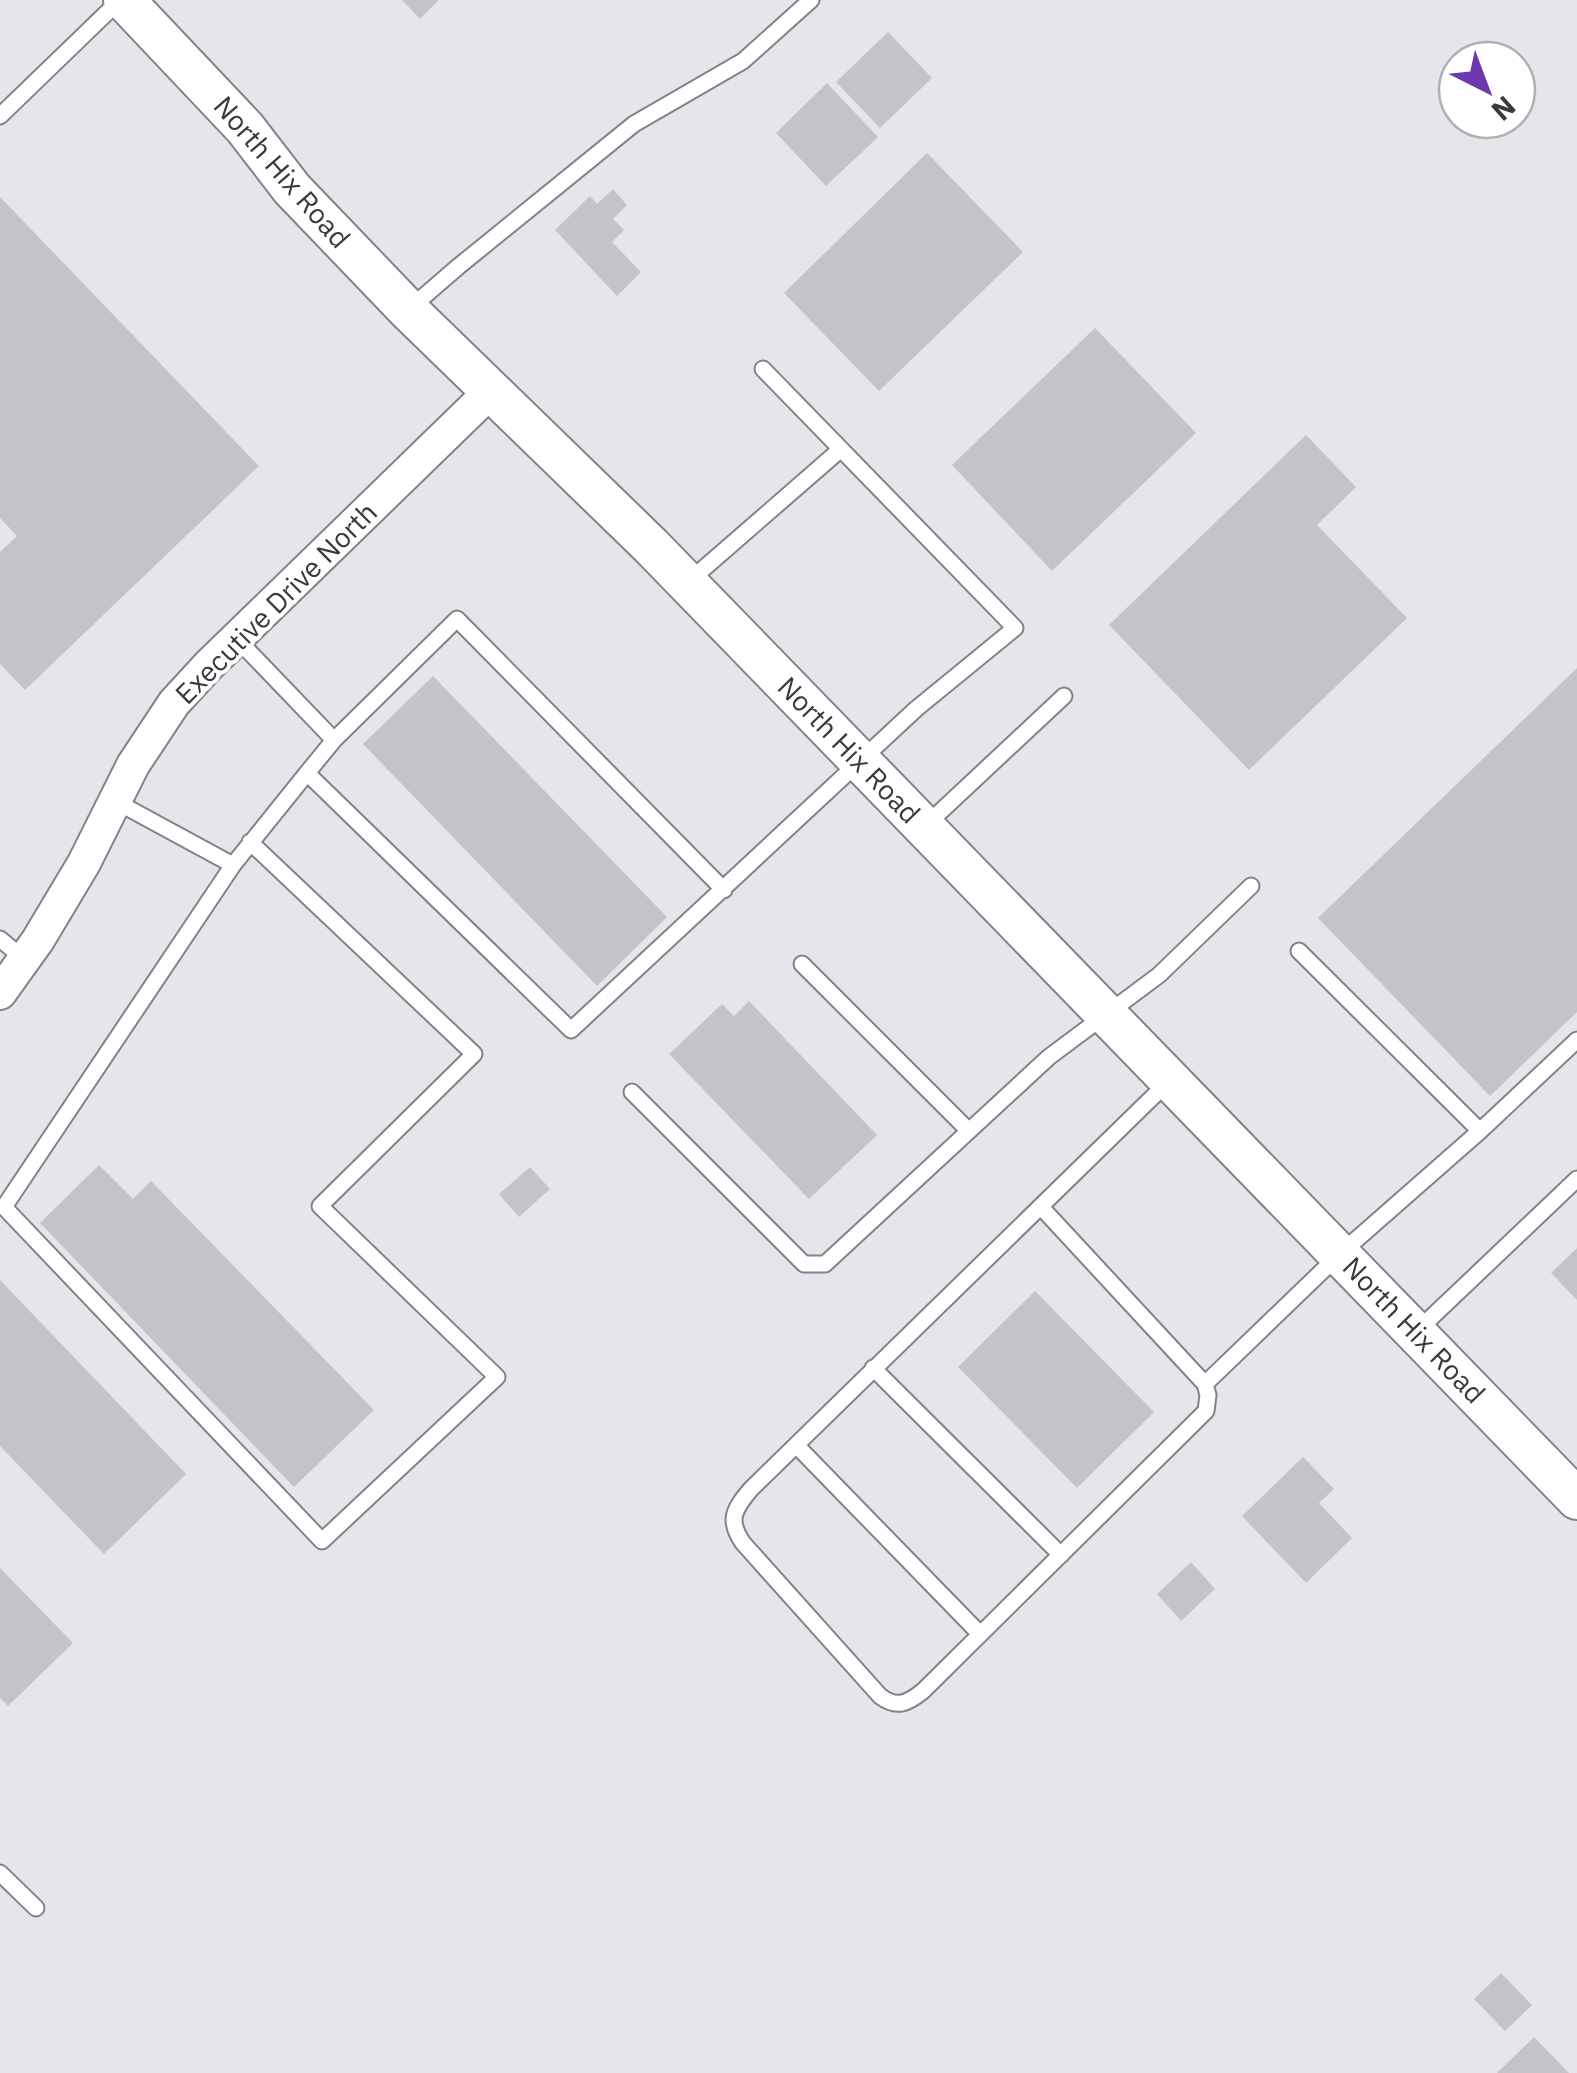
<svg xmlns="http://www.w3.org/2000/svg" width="1577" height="2073" font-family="'IBM Plex Sans',sans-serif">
<rect width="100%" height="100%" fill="#e7e5ec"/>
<path fill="#c5c3ca" d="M402,0h37l-19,19z
M888,32l44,46 -52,50 -44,-46z
M827,83l51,54 -52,49 -50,-53z
M927,153l96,99 -144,139 -95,-98z
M613,189l14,16 -14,14 11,11 -12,12 29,30 -24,24 -62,-66 35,-34 7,8z
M0,197l259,269 -234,224 -25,-26v-112l17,-16 -17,-18z
M1095,328l101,105 -144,138 -100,-106z
M1306,435l50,52 -39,38 90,93 -158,152 -140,-145z
M1577,668v344l-87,84 -172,-178z
M433,676l234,241 -70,69 -234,-242z
M749,1001l128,134 -68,64 -140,-145 53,-50 12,12z
M99,1165l34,34 18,-18 223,229 -80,77 -254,-264z
M530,1167l20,22 -31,28 -20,-23z
M1577,1248v52l-26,-27z
M0,1280l186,194 -82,80 -104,-108z
M1035,1291l119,121 -77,76 -119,-121z
M1303,1457l31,32 -15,14 33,35 -46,45 -64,-67z
M1191,1562l24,27 -34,32 -24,-27z
M0,1568l73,75 -65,63 -8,-8z
M1501,1973l31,32 -27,26 -31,-32z
M1534,2037l35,36h-72z"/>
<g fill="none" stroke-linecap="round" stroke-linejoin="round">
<g stroke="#848289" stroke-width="19">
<path id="service" d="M0,116l120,-116
M408,310l51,-44 175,-142 109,-63 68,-61
M687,583l154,-134
M236,638l98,102
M115,801l118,64
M924,827l140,-131
M250,842l224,212 -154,152 177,171 -175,164 -318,-334 229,-342 74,-92
M724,890l-267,-271 -123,121 -27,33 264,257 345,-321 99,-81 -252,-259
M0,939l24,20
M1299,951l181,180
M802,964l167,167
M632,1092l172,172h21l224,-207 110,-82 92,-89
M1041,1207l164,177 3,11 -2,16 -283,280c-15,12 -26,18 -43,5l-137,-153c-16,-23 -9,-34 8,-54l416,-406
M1417,1331l160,-152
M873,1368l188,187
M1205,1384l136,-131 139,-122 97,-91
M796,1445l184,189
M0,1873l36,35"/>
</g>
<g stroke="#848289" stroke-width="36">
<path id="minor" d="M0,993l38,-53 46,-77 49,-98 41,-62 34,-37 283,-275"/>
</g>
<g stroke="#848289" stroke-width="44">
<path id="tertiary" d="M124,0l121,128 47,61 116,121 243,236 926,953"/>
</g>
<use href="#service" stroke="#fff" stroke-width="15"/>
<use href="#minor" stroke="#fff" stroke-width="32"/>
<use href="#tertiary" stroke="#fff" stroke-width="40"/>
</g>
<g text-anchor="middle" stroke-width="8" stroke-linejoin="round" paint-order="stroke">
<g font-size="28" fill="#3a393c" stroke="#fff">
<text transform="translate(282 172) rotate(49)" y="10">North Hix Road</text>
<text transform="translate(276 603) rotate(-45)" y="10">Executive Drive North</text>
<text transform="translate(849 750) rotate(46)" y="10">North Hix Road</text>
<text transform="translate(1414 1330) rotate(46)" y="10">North Hix Road</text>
</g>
</g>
<g transform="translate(1487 90) rotate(138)"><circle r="48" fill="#ffffff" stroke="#b0b0b1" stroke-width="2.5"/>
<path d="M0-8L18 38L0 25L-18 38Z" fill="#6c38af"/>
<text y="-15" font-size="28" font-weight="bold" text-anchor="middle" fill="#3a393c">N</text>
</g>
</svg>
